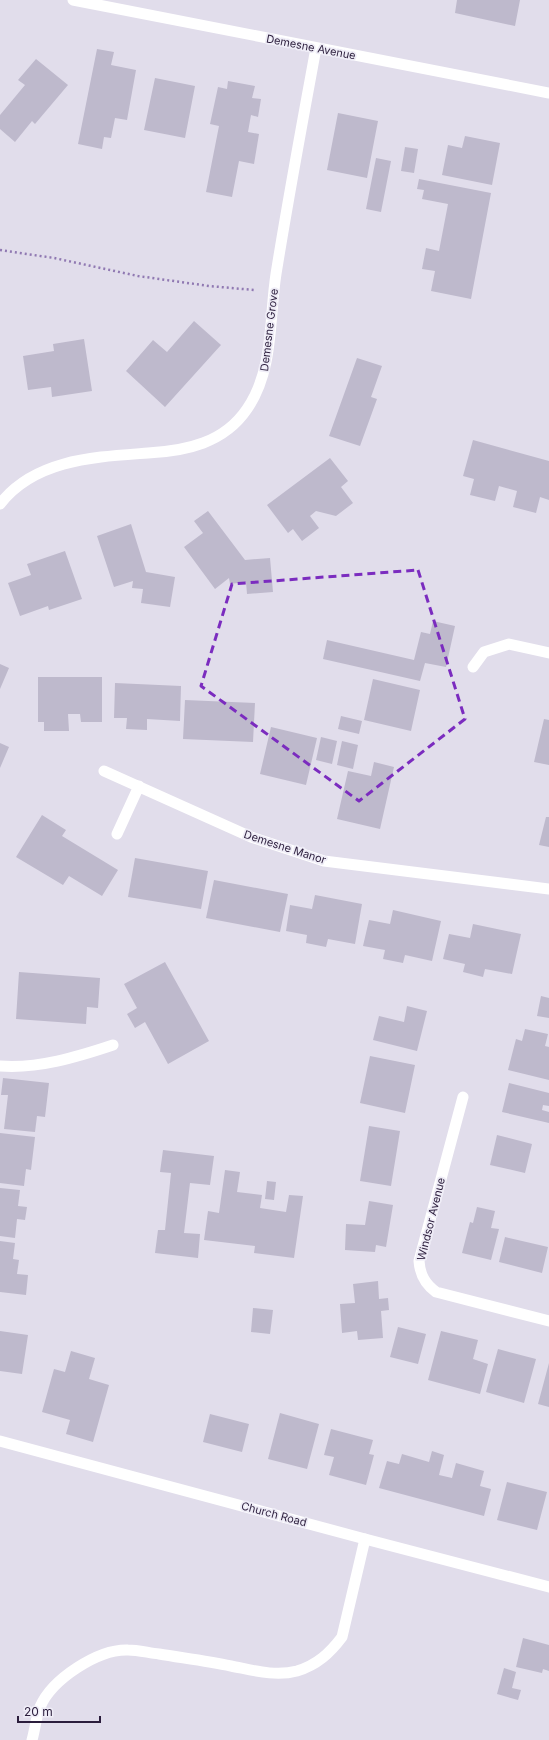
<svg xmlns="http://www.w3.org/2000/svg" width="549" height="1740" font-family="Inter,sans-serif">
<rect width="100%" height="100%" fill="#e1ddeb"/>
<path fill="#beb9cc" d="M457,0h63l-5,26 -60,-13z
M97,49l17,3 -3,13 25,5 -9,50 -12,-2 -4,20 -7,-1 -2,12 -24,-5z
M36,59l32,26 -33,39 -3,-3 -17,21 -15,-13v-14l25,-30 -7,-5z
M155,78l40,8 -10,52 -41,-8z
M228,81l27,5 -3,12 9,1 -3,18 -7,-2 -3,17 11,2 -5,30 -15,-3 -7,36 -26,-5 13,-66 -9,-2 8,-37 9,2z
M338,113l40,8 -11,57 -40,-8z
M465,136l35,7 -8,42 -50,-10 6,-30 14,3z
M405,147l13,2 -4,24 -13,-2z
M376,158l15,3 -10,51 -15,-3z
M419,179l72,14 -20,106 -40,-8 4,-20 -13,-2 4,-21 13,3 9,-47 -26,-5 2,-9 -7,-1z
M194,321l27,24 -56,62 -39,-36 27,-31 14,12z
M84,339l8,52 -40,6 -1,-10 -23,3 -5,-34 31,-5 -1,-7z
M357,358l25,8 -11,31 6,2 -17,47 -31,-10z
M473,440l76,21v39l-9,-3 -4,16 -23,-6 4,-16 -11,-3 -7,-2 -4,15 -25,-6 4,-16 -11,-3z
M330,458l18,23 -7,6 12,16 -17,13 -20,-5 -6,5 9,12 -17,13 -9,-12 -5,4 -21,-28z
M208,511l37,49 25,-2 3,34 -26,2 -1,-12 -16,2 -1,-6 -14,11 -31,-42 19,-14 -9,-12z
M131,524l15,48 29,5 -5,30 -29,-4 2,-14 -11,-1 1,-7 -19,6 -17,-51z
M65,551l17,48 -33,11 -1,-4 -28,10 -12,-33 23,-8 -4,-11z
M433,621l22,5 -9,41 -21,-4 -5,18 -97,-22 4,-19 87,20 7,-28 9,2z
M0,664l9,4 -9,21z
M38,677h64v45h-21l-1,-8h-12l1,17h-25v-9h-6z
M373,679l47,11 -9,41 -47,-11z
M115,683l66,3 -1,35 -33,-2v11l-21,-1 1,-11h-13z
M185,700l70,3 -2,39 -70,-3z
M341,716l21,5 -3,13 -21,-5z
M544,719l5,1v45l-15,-3z
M271,727l46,11 -11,47 -46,-11z
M321,737l16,4 -5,23 -16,-4z
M342,741l16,4 -5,24 -16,-4z
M0,743l9,4 -9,21z
M374,762l20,5 -14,62 -43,-10 11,-48 23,5z
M42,815l24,15 -4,6 56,34 -16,26 -33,-20 -6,9 -47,-28z
M546,817h3v30l-10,-2z
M135,858l73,13 -7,38 -73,-12z
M214,880l74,14 -8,38 -74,-14z
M315,895l47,9 -7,40 -27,-5 -2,8 -20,-4 1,-8 -21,-4 4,-26 22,4z
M393,910l48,11 -9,40 -27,-6 -2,8 -20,-4 2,-9 -22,-4 6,-26 21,4z
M473,924l48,10 -9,40 -27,-5 -2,8 -20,-5 2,-8 -22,-5 6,-25 21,4z
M165,962l44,79 -41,23 -23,-42 -10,6 -8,-14 10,-6 -13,-24z
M19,972l81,6 -2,30 -11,-1 -1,17 -70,-5z
M541,996l8,2v20l-12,-2z
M407,1006l20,5 -10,40 -44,-11 6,-24 25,6z
M525,1029l23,5 -3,12 4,1v33l-41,-10 8,-31 6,2z
M370,1056l45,9 -10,48 -45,-10z
M3,1078l46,5 -4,34 -8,-1 -2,16 -31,-3 4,-34h-7z
M509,1083l40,10v13l-6,-1 -1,5 7,2v11l-47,-11z
M369,1126l31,5 -9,55 -31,-5z
M0,1133l35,4 -4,33 -5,-1 -2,17 -24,-3z
M497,1135l35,9 -7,29 -35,-8z
M163,1150l51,6 -4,29 -20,-2 -6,50 16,1 -2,24 -43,-5 3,-23h7l6,-57 -11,-1z
M225,1170l15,2 -3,20 25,3 -2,13 26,4 3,-17 14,1 -9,62 -40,-5 1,-7 -51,-6 4,-29 11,2z
M267,1181l9,1 -2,18 -9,-1z
M0,1188l20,2 -2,16 9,1 -2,13 -8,-1 -2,19 -15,-2z
M369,1201l24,4 -7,42 -10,-2 -1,7 -30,-2 1,-26 19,1z
M477,1207l18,4 -4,17 8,1 -8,31 -29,-7 8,-31 3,1z
M505,1237l43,10 -6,26 -43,-11z
M0,1241l15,2 -2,16 6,1 -2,14 11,1 -2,20 -26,-3z
M378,1281l1,18 9,-1 1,12 -8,1 2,27 -25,2 -1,-9 -15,2 -2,-29 15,-1 -2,-19z
M253,1308l20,2 -3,24 -19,-2z
M398,1327l28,7 -8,30 -28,-7z
M0,1331l28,4 -6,39 -22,-3z
M441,1331l37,9 -5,19 15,5 -8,30 -52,-14z
M498,1349l38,10 -12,44 -38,-11z
M71,1351l24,7 -6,21 20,6 -16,57 -27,-8 4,-14 -28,-8 12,-43 11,3z
M549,1363v44l-11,-3z
M280,1413l39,11 -12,45 -39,-10z
M210,1414l39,10 -7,28 -39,-10z
M331,1429l42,11 -4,14 5,1 -8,30 -37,-10 5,-18 -10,-2z
M432,1451l12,4 -5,20 13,3 4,-15 28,8 -4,15 11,3 -7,27 -105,-28 8,-27 12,3 3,-10 27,8z
M507,1482l40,10 -10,38 -40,-10z
M523,1638l26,7v26l-6,-2 -1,4 -26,-6z
M504,1668l12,4 -4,16 9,2 -3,10 -21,-6z"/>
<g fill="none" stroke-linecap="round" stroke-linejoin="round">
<path stroke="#9079b2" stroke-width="2.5" stroke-dasharray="2 3" stroke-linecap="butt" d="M0,250l54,8 84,18 71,10 45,4"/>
<path stroke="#fff" stroke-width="11" d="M473,667l11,-15 25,-8 40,9
M0,1066c38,3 77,-9 113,-21
M32,1740c3,-10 4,-23 8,-33 12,-28 58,-58 88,-57 10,0 21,3 31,4 24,4 48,7 72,12 21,4 44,11 66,5 20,-6 33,-18 45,-34l23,-98"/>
<path stroke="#fff" stroke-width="11" d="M73,0l476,93
M0,504c35,-45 95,-47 148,-51 38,-2 76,-10 99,-44 27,-39 22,-90 29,-135 12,-75 26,-150 40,-226
M104,771l147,66 73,24 225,28
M117,834l22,-48
M463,1097l-44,164c1,14 6,23 17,31l113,29"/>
<path stroke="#fff" stroke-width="11" d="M0,1441l365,98 184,48"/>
</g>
<path fill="none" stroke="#7b2cbf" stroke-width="3" stroke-dasharray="8 5" stroke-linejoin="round" d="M418,570l47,149 -106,82 -158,-115 31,-102z"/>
<g text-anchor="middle" stroke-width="3.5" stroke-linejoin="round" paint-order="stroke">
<g font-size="11" fill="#2b1d3c" stroke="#efedf7">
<text transform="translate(311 47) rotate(11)" y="4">Demesne Avenue</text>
<text transform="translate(269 330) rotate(-83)" y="4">Demesne Grove</text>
<text transform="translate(285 847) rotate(18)" y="4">Demesne Manor</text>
<text transform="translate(431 1219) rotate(-76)" y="4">Windsor Avenue</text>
<text transform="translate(274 1514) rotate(15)" y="4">Church Road</text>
</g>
</g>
<path d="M18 1716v6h82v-6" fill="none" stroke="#2b1d3c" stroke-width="2"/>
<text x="24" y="1716" font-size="12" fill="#2b1d3c" stroke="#efedf7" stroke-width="3" paint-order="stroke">20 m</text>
</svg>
